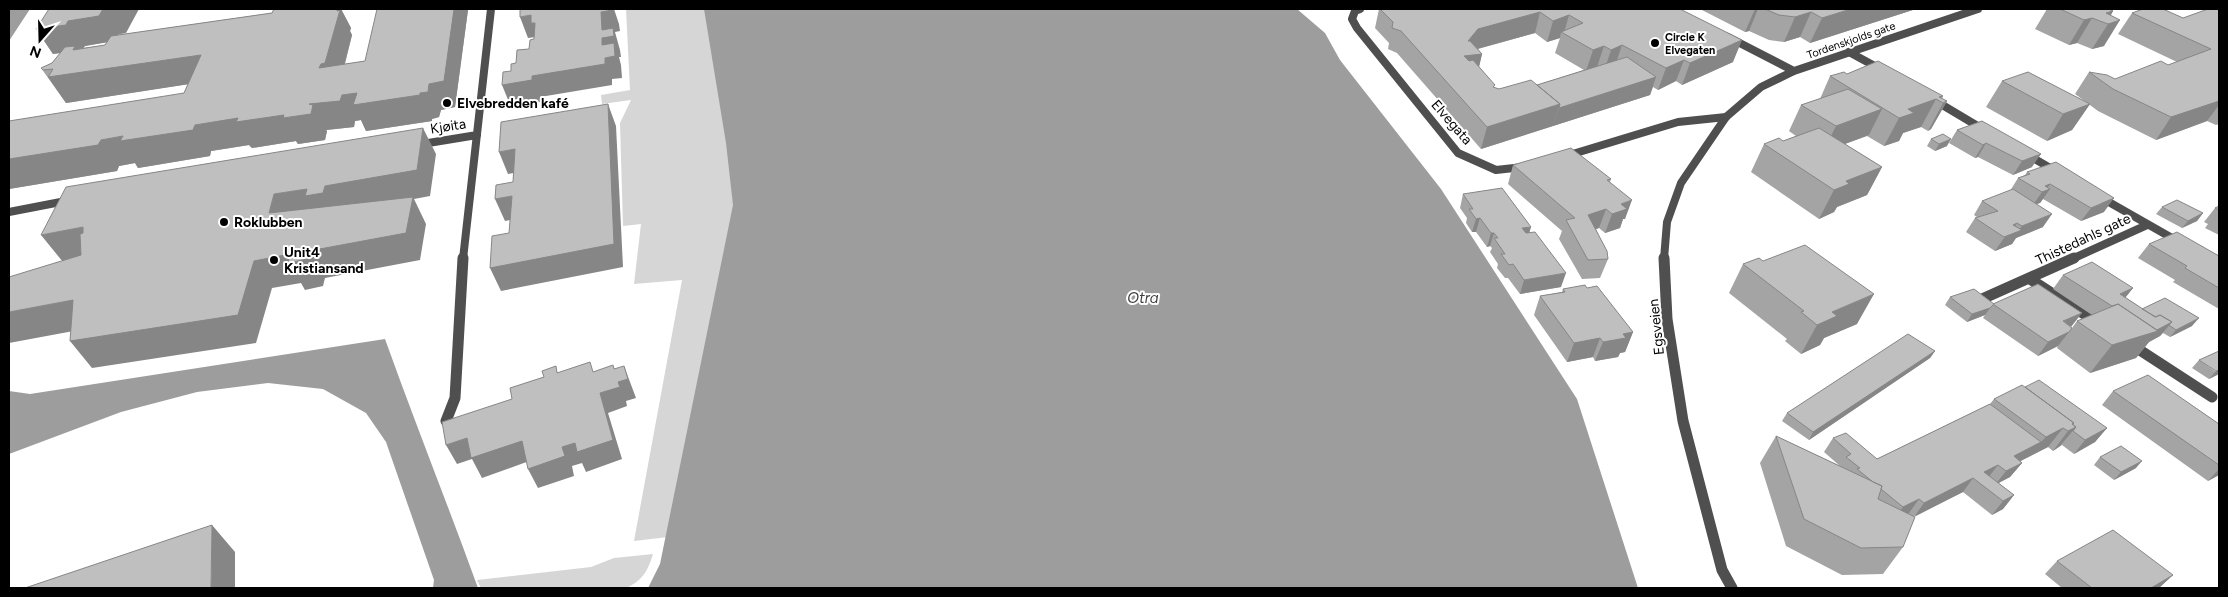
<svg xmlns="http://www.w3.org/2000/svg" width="2228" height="597" font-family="Figtree,sans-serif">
<rect width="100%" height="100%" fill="#fff"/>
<path fill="#d6d6d6" d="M626,9h79l32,193 -69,335 -34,4 48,-261 -48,4 7,-60 -18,2 -3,-103 11,-23 -29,4 -1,-9 29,-5z
M653,554c-5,17 -11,27 -27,34h-145l-4,-8 114,-13 23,-9z"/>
<path fill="#9d9d9d" d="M9,9h21l-21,32z
M704,9h593l28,24 15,27 101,129 136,210 61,189h-990l12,-24 73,-359 -7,-62z
M385,339c30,84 63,166 93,249h-45l1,-8 -48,-138 -20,-29 -43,-24 -55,-6 -71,9 -76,20 -112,42v-63l21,3z"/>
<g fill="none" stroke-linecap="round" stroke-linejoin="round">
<path stroke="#4f4f4f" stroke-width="8" d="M1360,9l-5,2 -3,8 5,9 101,125 38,17 27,-3
M1849,52l33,18
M1934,100l52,31
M416,145l61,-10
M2026,154l31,18
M1566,156l112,-34 48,-5
M2100,197l79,45
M9,212l62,-12
M463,259l28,-250
M2072,259l75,-34"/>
<path stroke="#4f4f4f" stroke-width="11" d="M2030,279l68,44
M1982,299l92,-41
M2132,345l80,52
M446,421l9,-23 8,-140"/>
<path stroke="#4f4f4f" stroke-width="8" d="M1728,37l66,34
M1664,259l3,-37 14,-39 45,-66 35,-30 33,-16 184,-62"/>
<path stroke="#4f4f4f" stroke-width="11" d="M1664,258l3,61 16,102 39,149 10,18"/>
</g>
<path fill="#a4a4a4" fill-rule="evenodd" d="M274,9h67l10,19 -1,3 2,4 -7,29 20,-3 103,-51 -13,97 -14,3 -2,7 -7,2v2l-66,10 -5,-11 -6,1 -1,6 -28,3 1,1 -2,9 -27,4 -2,-3 -44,7 -3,-3 -38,6 -1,5 -72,12 -3,-5 -16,3 -2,5 -108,18 175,-96 4,-9 -122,19 -25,-35 11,-5 9,-10 -8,1 -17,-25 90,4 -7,1v1l153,-22zM107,42l-2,3 -22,3 2,-2z
M1379,9h301l53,53 -51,23 -6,-4 -18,9 -5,-3 -3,8 -169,54 -84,-96 -9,-4 1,-6 -14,-15zM1535,33l12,9 13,-4 -5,15 29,17 -47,15 -38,4 -5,-1 -15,-21 3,-13 -4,-5z
M1700,9h216l-106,34 -10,-6 -16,5 -15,-2 -20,-9 -4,1z
M2047,9h62l4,2 -2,4 -7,31 -12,3 -15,-6 -8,2 -34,-16z
M2219,9v115l-3,1 -9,-4 -51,19 -58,-29 -23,-17 14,-22 26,7 53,-14 9,-3 -59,-28 14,-21 51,5z
M1847,74l96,22 -1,3 5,2 -16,28 -3,2 -7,-4 -18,6 -4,8 -15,5 -17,-10 -22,8 37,23 -15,28 -30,12 -3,5 -15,7 -68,-47 13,-28 19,-3 13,-5 -7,-5 12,-26 19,-6 10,-23z
M2002,81l88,23 -18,26 -25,11 -61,-34z
M1982,121l50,46 -19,8 -35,-18 -3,1 -26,-15 8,-13z
M1931,139l16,7 -12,5 -8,-5z
M1513,165l98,14 -1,3 15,37h-2l-3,9 -15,5 -6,-5 -3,1 12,30 -8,19 -18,1 -23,-40 3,-8 -54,-47z
M2027,172l77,40 -23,9 -38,-22 -3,4 -3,1 6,23 -27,11 -4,6 -17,7 -29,-19 9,-14 2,-1 -3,-2 8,-14 28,-10 8,-13 7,-3z
M1463,194l66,39 32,54 -41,7 -12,-16h-3l-8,-10 1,-4 -8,-12 2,-4 -2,-2 -3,1 -11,-15h-4l-6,-9 1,-5 -7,-10z
M2219,206v29l-14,-7 3,-4 -4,-2 11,-14z
M2162,207l41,6 -6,8 -15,7 -26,-14z
M2149,244l70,12v53l-46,-27 2,-2 -37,-22z
M1743,264l114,60 -33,14 -4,7 -19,9 -16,-13 2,-2 -58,-46z
M2063,275l70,13 -8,9 17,12 50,17 -22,11 -7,-4 -3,3 -11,6 -13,16 -46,15 -33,-25 1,-2 -20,10 -55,-38 2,-3 -18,7 -22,-17 5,-8 44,7 78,24 5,-7 15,-6 -39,-26z
M1587,288l46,44 -8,20 -5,1 -2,4 -23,4 -2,-4 -26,5 -33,-47 6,-19 22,-4 1,-3z
M1935,351l-5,7 -121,82 -27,-19 5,-8z
M2199,360l20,14 -10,5 -17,-11z
M2025,387l82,41 -12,14 -21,12 -12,-9 -9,6 -5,-4 -28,14 2,2 -12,14 -12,6 16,12 -11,14 -11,6 -29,-23 -49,24 -11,31 -20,27 -41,1 -56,-29 -26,-83 16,-27 64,30 -16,-14 9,-14 44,21 113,-55 4,-5z
M2113,391l106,33v51l-11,6 -106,-76z
M2100,457l36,11 -22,12 -20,-15z
M2057,561l116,14 -14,13h-97l-17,-14z"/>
<path fill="#868686" d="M103,9h36l-13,24 -7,1 -4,7 -30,5 -3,4 119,5 15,25 -150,23 -18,-26 25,-26 -20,3 -17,-25z
M192,9h13l-12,1z
M337,9h4l10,19 -1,3 2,4 -14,54 -19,-21z
M454,9h13l1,1 -13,97 -14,3 -2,7 -7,2v2l-66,10 -5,-11 -6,1 -1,6 -28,3 1,1 -2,9 -27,4 -2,-3 -44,7 -3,-3 -38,6 -1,5 -72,12 -3,-5 -16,3 -2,5 -108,18v-30l92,-19 137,-22 46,-3 25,-11 33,-9 15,-2h63l9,-9z
M613,9h1l5,15 1,7 -5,1 5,18 1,7h-2l2,8 1,13 -10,1v6l-72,12v5l-29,5 -9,-22 30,-9 70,-31 -1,-33z
M1755,9h3l-9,22 -4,1z
M1851,9h65l-106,34 12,-25z
M2113,11l-7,12v-10z
M1540,12l-5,21 -62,17 9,4 -5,21 -18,2 9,-36 10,-12z
M1811,12l-11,25 -16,5 11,-25z
M531,15l4,8 1,14 -8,1 -8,-21z
M1569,15l-5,18 -3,-1 -1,6 -13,4 6,-21z
M2092,18l-15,25 -8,2 15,-25z
M2120,20l-16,26 -12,3 16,-25z
M1742,40l-9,22 -51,23 8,-22z
M1622,45l-7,21 -11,5 7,-21z
M1604,46l-7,21 -11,4 7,-21z
M1684,60l-8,21 -18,9 8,-22z
M1656,77l-6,18 -97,31 6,-18z
M1936,99l-15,28 -18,6 -4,8 -15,5 15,-28 9,-9z
M1947,101l-16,28 -3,2 15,-28z
M2219,101v4l-12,16 -51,19 15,-23z
M608,104l8,22 7,141 -122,24 -11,-23z
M1560,104l-7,22 -72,23 6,-22z
M2090,104l-18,26 -25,11 16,-27z
M1882,109l-13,26 -46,17 13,-26z
M423,128l13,26 -6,42 -16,3 12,25 -6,36 -95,18 -2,8 -18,4 -4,-7 -29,5 -16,55 -164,25 -22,-27 199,-128 5,-19 51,-8z
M1951,139l-4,7 -12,5 4,-7z
M1986,143l-8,14 -3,1 8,-13z
M515,149l9,22 -16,3 -9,-22z
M2041,154l-9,13 -19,8 9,-14z
M1882,167l-15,28 -30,12 -3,5 -15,7 15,-29 12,-9z
M2050,184l-4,6 4,-1 -10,14 -7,2 9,-13 3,-6z
M512,196l10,22 -17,3 -10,-22z
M2114,198l-10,14 -23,9 10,-13z
M1632,200l-7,19h-2l-3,9 -15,5 7,-19 9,-10z
M1606,209l-7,19 -18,6 7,-19z
M2203,213l-6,8 -15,7 6,-7z
M2052,214l-9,13 -27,11 -4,6 -17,7 18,-26 4,-2 -8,12 9,-4 4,-5z
M1480,218l-4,14h-4l4,-13z
M83,227l21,27 -41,8 -22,-27z
M1531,227l-4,14 -5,-13z
M1491,233h3l-4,13 -3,1z
M1566,273l-5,14 -41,7 4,-14z
M2133,288l-11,14 -2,-8z
M1874,294l-17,30 -33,14 -4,7 -19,9 16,-29 15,-13z
M73,300l22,27 -86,16v-31z
M1990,308l-5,7 -18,7 5,-8z
M2082,313l-11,14 -8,-6z
M2199,318l-7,8 -22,11 6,-7z
M2172,322l-12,14 -11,6 -13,16 -46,15 22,-28z
M1633,332l-8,20 -5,1 -2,4 -23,4 8,-19 20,-8z
M2069,332l-11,14 -20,10 10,-14z
M1600,338l-7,19 -26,5 7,-19z
M1935,351l-5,7 -121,82 4,-8z
M624,366l12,32 -10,3 1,5 -19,7 14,46 -36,13 -4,-9 -10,3 2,10 -36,12 -10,-19 34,-22 38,-54 19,-11z
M2219,370v4l-10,5 7,-8z
M2076,427l-16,19 -7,5 15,-20z
M2063,428l-15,19 -45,23 11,-14 27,-14 5,-5z
M2107,428l-12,14 -21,12 11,-14z
M467,438l55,3 10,19 -50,18 -10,-19 -15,5 -11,-19z
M2142,461l-6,7 -22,12 7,-8z
M2022,463l-12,14 -15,8 11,-14z
M1998,465l-11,14 -3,-7z
M2219,469v6l-11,6z
M1973,478l-10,14 -49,25 10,-14z
M2014,495l-11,14 -11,6 11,-14z
M1919,499l-10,14 -16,8 10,-14z
M212,525l23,27v36h-24z
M2173,575l-14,13h-8z"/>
<path fill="#bfbfbf" stroke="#868686" d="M49,9h54l-4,7 -31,5 -2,4 -30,4z
M274,9h63v2l3,-1 -15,53 -4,1 -2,4 46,-7 12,-52h77l-10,72 -15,3 -1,8 -8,1v2l-67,10 4,-12 -15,2 -2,6 -31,3 4,1 -2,9 -28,4 1,-3 -48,7 2,-4 -43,7 -2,5 -73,11 3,-5 -22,4 -3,5 -89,14v-38l175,-28 17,-38 -153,22 5,-8 -10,1 -2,-2 11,-5 13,-16 10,-1 -2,4 32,-5 6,-9 161,-23z
M520,9h93v1l-12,2 1,18 11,-2 1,8 -12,2v7l12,-2 1,13 -10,2v6l-73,12v4l-30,5 1,-13 8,-1v-7l5,-1 1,-13 12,-1 1,-9 4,-1 1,-16h-4v-8l-11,2z
M1380,9h300l62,31 -52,23 -6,-3 -18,8 -44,-23 -11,5 -7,-4 -11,4 -32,-18 22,-9 -14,-8 -16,6 -13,-9 -62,17 -10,12h2l12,13 -18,2 5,5 4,-1 22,25 -2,2 6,2 32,-9 29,24 -73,23 -86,-96 -9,-3 1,-6z
M1765,9h86l-29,9 -11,-6 -16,5 -16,-2z
M2060,9h49l4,2 -7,2 14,7 -12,4 -16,-6 -8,2z
M2143,9h20l20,9 25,-9h11v92l-48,16 -58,-28 -24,-17 18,3 8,4 46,-18 7,4 43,-16 -79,-36z
M1627,57l29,20 -97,31 1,-4 -23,-19z
M1878,61l65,35 -4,1 8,4 -4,2 -7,-4 -28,10 6,4 -15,5 -69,-42 14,-4 3,2z
M2028,72l62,32 -27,10 -61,-33z
M1848,89l34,20 -46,17 -35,-21z
M608,104l6,140 -124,24 2,-32 17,-3 3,-37 -17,3 1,-14 17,-3 2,-33 -16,3 2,-30z
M1982,121l59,33 -19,7 -36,-18 -3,2 -26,-15z
M423,128l-6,42 -92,16 -2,7 -18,3 2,-7 -33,5 -5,19 144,-16 -7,36 -97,18 -2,8 -19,4 2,-9 -36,7 -16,54 -168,26 3,-41 -64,12v-35l72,-22 -1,-21 3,-1v-6l-42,8 25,-48z
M1819,128l63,39 -36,14 3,3 -15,6 -70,-46 15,-6 4,3z
M1943,134l8,5 -12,5 -8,-5z
M1571,148l40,31 -4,1 25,20 -11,4 6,5 -15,5 -6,-5 -18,6 19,36 1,8 -20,1 -22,-40 9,-2 -62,-53z
M2056,162l58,36 -23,10 -41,-24 -5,2 5,3 -8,3 -24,-14 12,-4 -3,-2z
M1502,188l29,39 -9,1 4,5 9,-1 31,41 -42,7 -11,-16 -4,1 -8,-11h4l-11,-16h4l-4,-5h-3l-11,-15 -4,1 -7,-10h4l-10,-15z
M2013,189l39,25 -30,12 -5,-3 -4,2 9,5 -18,7 -29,-19 23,-7 -16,-10z
M2177,200l26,13 -15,8 -26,-14z
M2219,206v4l-4,-2z
M2177,232l42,24v32l-34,-20 2,-2 -38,-22z
M1805,245l69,49 -42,18 5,4 -20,9 -16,-13 3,-1 -61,-47 16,-6 4,3z
M2092,262l41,26 -13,6 35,23 5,-2 12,7 -15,8 -39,-26 -6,2 -49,-31z
M2038,284l44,29 -19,8 9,7 -3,4 -21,10 -55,-38z
M1585,285l2,3 10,-2 36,46 -10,2 3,4 -23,4 -3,-4 -26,5 -34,-47 25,-4 -2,-3z
M1974,289l20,15 -4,4 -18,6 -22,-17z
M2165,298l34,20 -23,12 -7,-5 3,-3 -12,-7 -4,2 -14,-8z
M2118,304l40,27 -46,14 -35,-24z
M1908,334l27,17 -122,81 -26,-19z
M2219,351v19l-3,1 -17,-11z
M590,362l3,10 20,-7 1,4 10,-3 4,13 -10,3 2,5 -20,6 13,47 -36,12 -2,-9 -13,4 3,9 -37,13 -6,-28 -51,17 -4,-20 -21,7 -4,-23 70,-23 -2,-11 34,-11 -2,-6 14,-5 1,7z
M2148,375l71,49v41l-106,-74z
M2039,380l68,48 -22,12 -12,-9 3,-4 -4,-3 2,-1 -49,-36z
M2022,385l52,38 -2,1 4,3 -8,4 -5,-3 -17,9 -52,-38z
M1990,404l51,38 -27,14 8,7 -16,8 -8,-6 -14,7 30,23 -11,6 -30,-23 -49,25 -5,-4 -16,8 -22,-18 1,-3 -9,-4 -16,-13 3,-1 -14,-11 5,-3 -18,-16 13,-5 31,26z
M1776,436l106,50 -4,13 37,18 -12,30 -42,1 -57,-29z
M2121,446l21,15 -21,11 -21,-15z
M212,525l-1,63h-186z
M2113,530l60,45 -22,13h-59l-35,-27z"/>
<g fill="#000" stroke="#fff" stroke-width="2">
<circle cx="1655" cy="43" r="5"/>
<circle cx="447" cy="103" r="5"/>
<circle cx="224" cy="222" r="5"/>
<circle cx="274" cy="260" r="5"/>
</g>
<g text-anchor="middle" stroke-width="4" stroke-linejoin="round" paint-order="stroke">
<g font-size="11" font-weight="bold" fill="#000" stroke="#fff" text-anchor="start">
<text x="1665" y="41">Circle K<tspan x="1665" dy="13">Elvegaten</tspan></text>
</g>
<g font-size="11" fill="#000" stroke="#fff">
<text transform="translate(1851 40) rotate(-19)" y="4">Tordenskjolds gate</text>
</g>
<g font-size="14" font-weight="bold" fill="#000" stroke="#fff" text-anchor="start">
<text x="457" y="108">Elvebredden kafé</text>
<text x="234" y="227">Roklubben</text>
<text x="284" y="257">Unit4<tspan x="284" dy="16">Kristiansand</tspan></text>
</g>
<g font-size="14" fill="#000" stroke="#fff">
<text transform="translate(1452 122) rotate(49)" y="5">Elvegata</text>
<text transform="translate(448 126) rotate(-9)" y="5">Kjøita</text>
<text transform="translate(2083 239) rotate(-25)" y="5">Thistedahls gate</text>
<text transform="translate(1656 327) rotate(-96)" y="5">Egsveien</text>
</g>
<g font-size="15" font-style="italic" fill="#3e3e3e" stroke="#fff">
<text x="1143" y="303">Otra</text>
</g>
</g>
<rect width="2228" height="597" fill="none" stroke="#000000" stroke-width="20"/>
<g transform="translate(40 40) rotate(200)" stroke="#ffffff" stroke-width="4" paint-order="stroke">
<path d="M0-4L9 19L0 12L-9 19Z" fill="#000000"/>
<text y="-8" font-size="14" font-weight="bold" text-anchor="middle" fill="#000000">N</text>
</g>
</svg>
